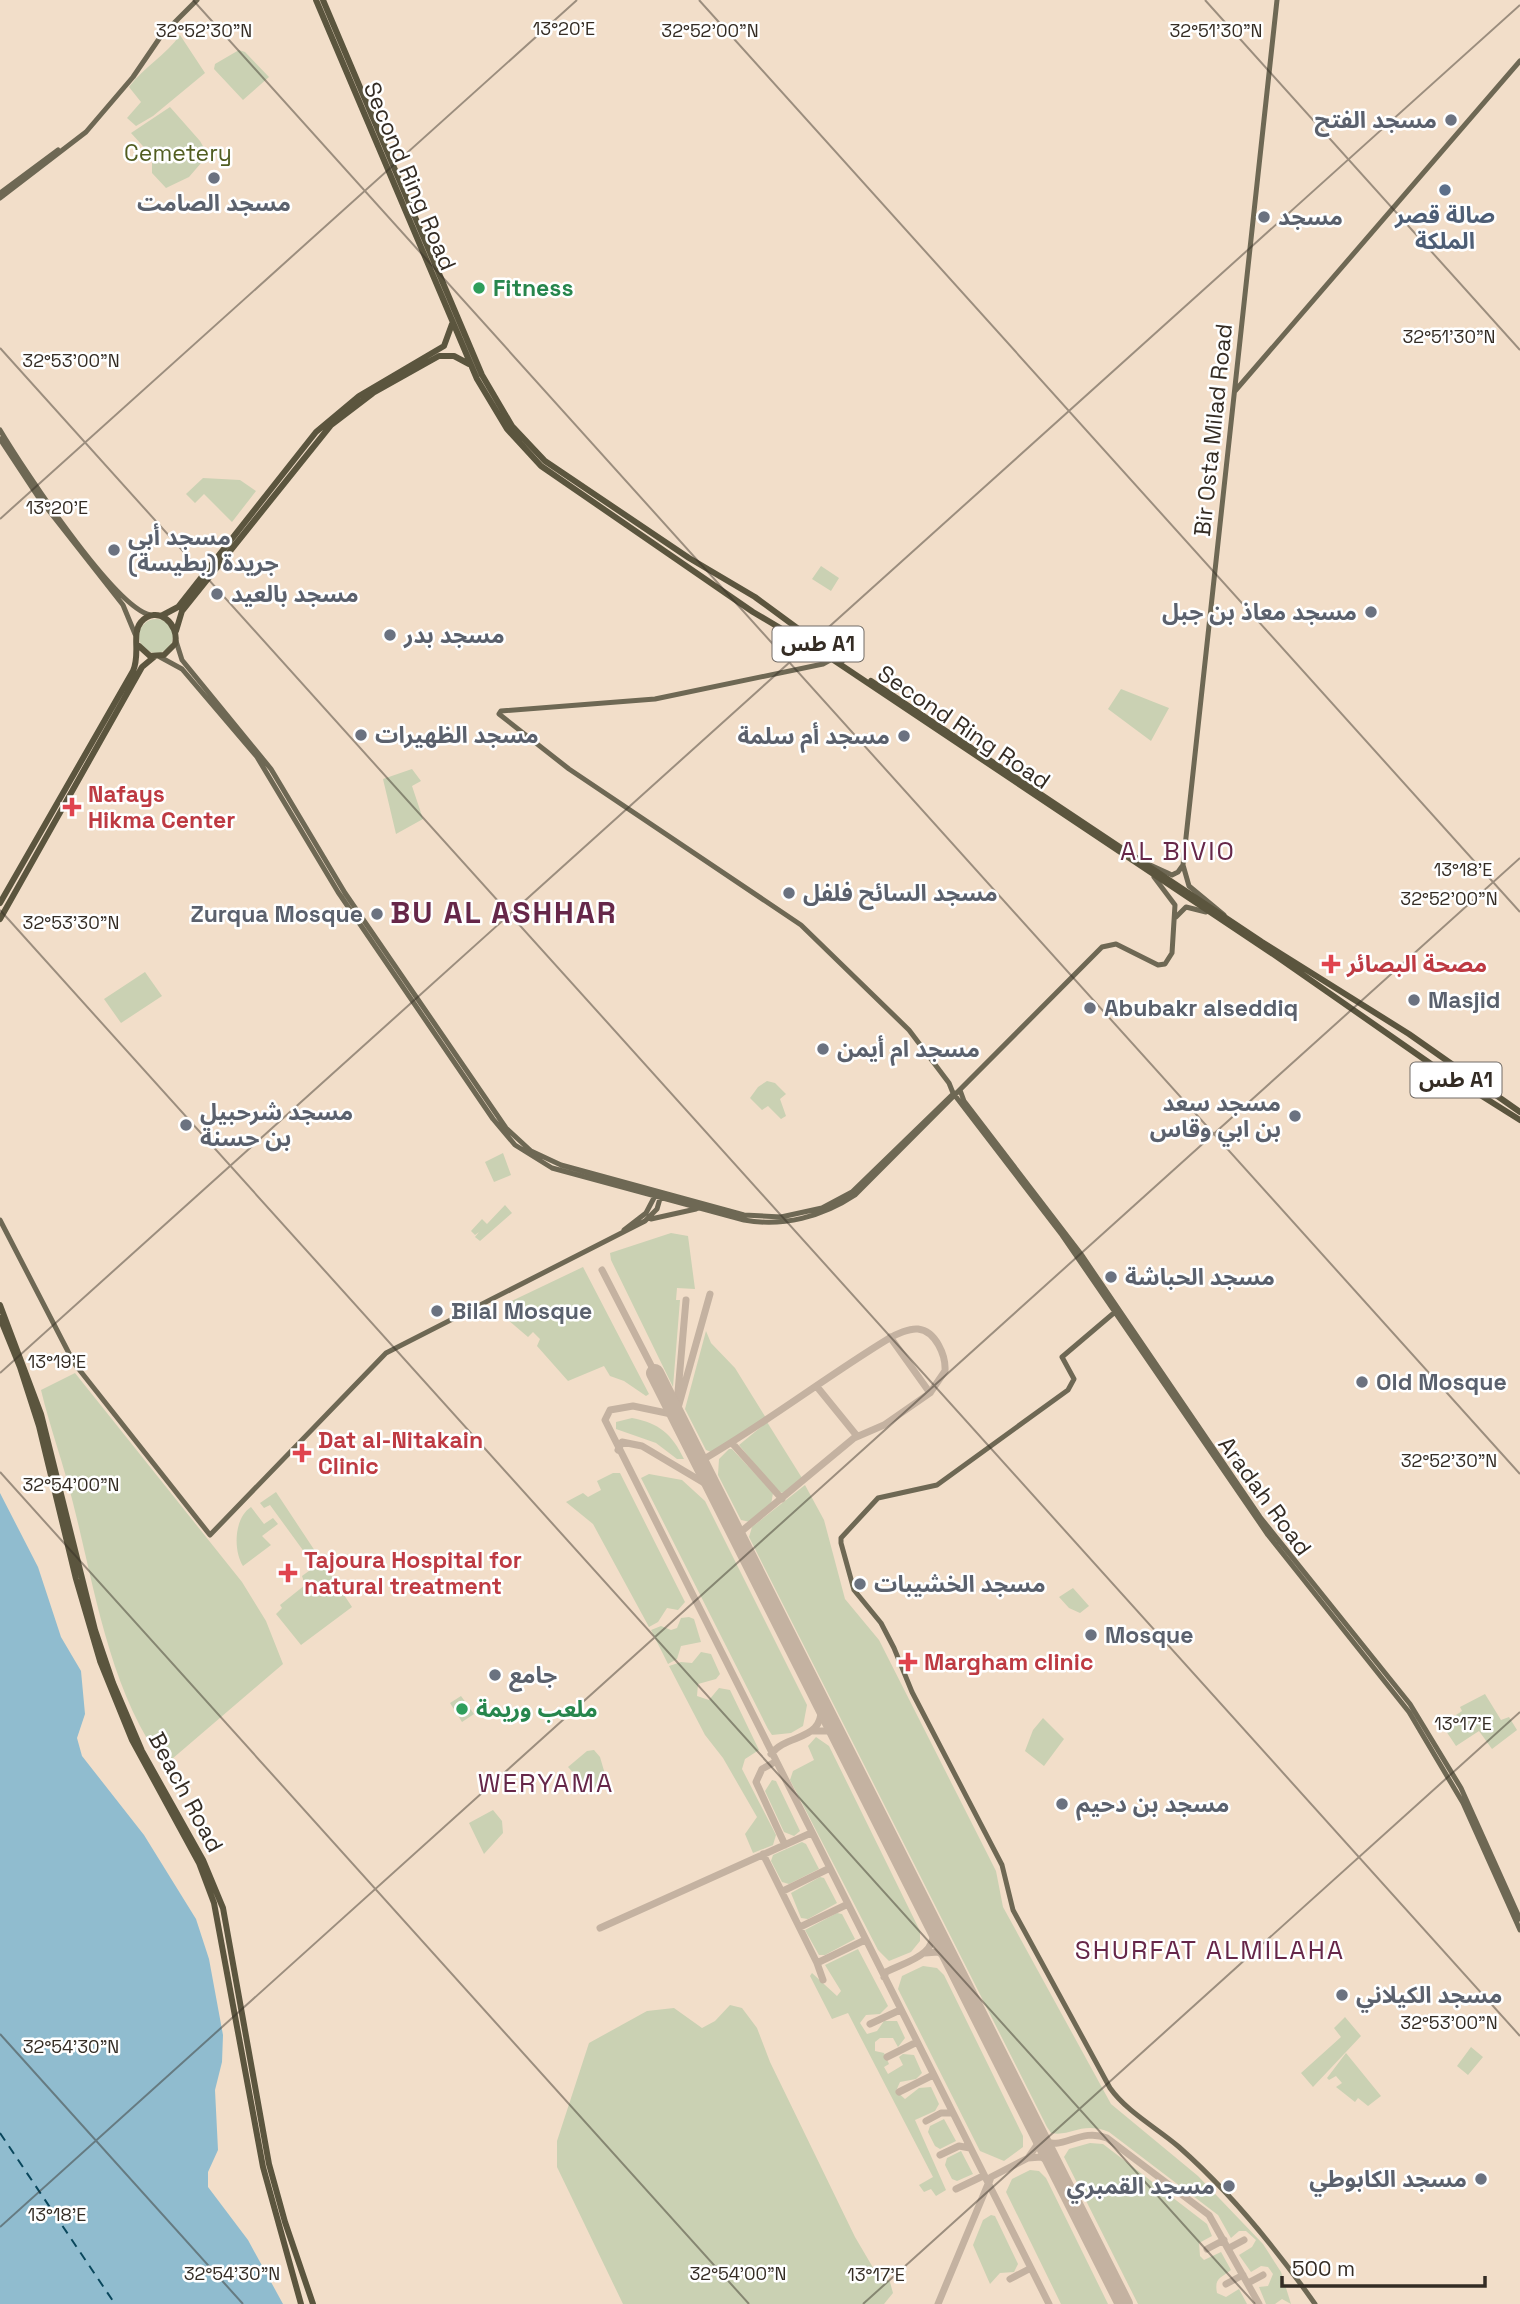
<svg xmlns="http://www.w3.org/2000/svg" width="1520" height="2304" font-family="'Space Grotesk','Noto Sans Arabic',sans-serif">
<rect width="100%" height="100%" fill="#f2dec9"/>
<path fill="#cad1b3" d="M180,35l25,38 -52,43 -17,10 -9,-8 14,-16 -12,-15c15,-20 37,-32 51,-52z
M239,50l6,2 24,25 -26,23 -29,-31 1,-5z
M170,107l30,34 8,14 -19,22 -23,11 -14,-15v-17l-21,-23z
M203,478l37,2 16,11 -24,31 -28,-28 -9,9 -9,-9z
M821,566l18,12 -8,13 -19,-12z
M139 636a17 17 0 1 1 34 0a17 17 0 1 1-34 0Z
M1121,689l48,19 -18,33 -43,-32z
M412,769l9,12 -9,5 11,33 -27,15 -13,-55z
M145,972l17,24 -41,27 -17,-24z
M767,1081l8,2 11,11 -6,5 6,17 -5,3 -13,-13 -6,4 -12,-12 8,-11z
M503,1153l8,22 -17,7 -9,-20z
M505,1205l7,8 -32,28 -5,-4 4,-5 -4,3 -4,-4 11,-12 5,5z
M671,1233l17,3 7,53 -18,-1 -1,12h4l-7,87 -62,-127 -1,-7z
M583,1267l66,127 -3,2 -22,-15 -14,-5 -6,-10 -36,15 -31,-35 3,-7 -7,-7 -5,5 -20,-17 -5,-15z
M706,1331l5,12 24,25 31,50 -55,34 -5,-2 -21,-41z
M75,1373l167,209 24,39 17,43 -118,101c-55,-71 -70,-176 -92,-262 -9,-38 -23,-75 -32,-113z
M632,1418c27,5 40,16 52,41h-7l-21,-16 -40,-14v-7z
M767,1422l35,56 -18,15 -6,-1 -39,-47z
M729,1449h3l41,44 -2,12 -21,17 -9,-2 -23,-45 1,-16z
M613,1473h7l65,129 -7,8 -11,-2 -9,14 -9,5 -56,-103 -27,-22 17,-9 5,4 13,-7 -4,-9z
M649,1474l33,6 23,21 102,204 -4,21 -12,7 -19,2 -4,-6 -127,-251z
M805,1485l19,35 21,79 34,41 117,231 7,36 108,197 87,72 65,68 18,28 10,32 -9,-5 -7,5h-9l-7,-17 9,-1 5,-12 -5,-7 -7,-1 -10,6 -12,-17 13,-8 4,-7 -10,-9h-7l-8,7 -13,-23 -109,-83c-28,-11 -37,5 -58,1l-4,-6 -298,-590 3,-10z
M276,1492l76,115 -51,38 -25,-31 6,-6 -2,-3 25,-20 -3,-9 11,-8v-4l-43,-59 -6,3 -4,-5z
M251,1507l13,17 9,-6 5,6 -16,12 9,9 -28,21c-10,-16 -9,-48 8,-59z
M1073,1588l16,18 -9,7 -11,-5 -10,-11z
M689,1617l5,2 7,23 -20,4 -4,13 -9,5 -17,-34 10,-4 10,4 6,-2 4,-10z
M701,1652l10,2 9,20 -4,5 -18,5 -1,12 12,4 10,-12 11,2 29,60 -14,9 -3,10 34,66 -3,10 -20,8 -8,-19 12,-17 -34,-59 -18,-23 -36,-69 12,-4 11,1z
M1485,1694l16,26 8,-3 8,13 -25,19 -13,-18 -23,15 -12,-18 10,-6 -1,-5 9,-6 -2,-4z
M461,1696l13,18 -12,8 -12,-19z
M1043,1718l21,21 -20,27 -19,-15 8,-21z
M816,1737l13,9 91,185v10l-9,11 -22,9 -11,-11 -88,-170 3,-9 21,-11 -6,-14z
M594,1750l6,7 7,24 -17,10 -22,-24 19,-16z
M772,1780l4,1 24,50 -6,5 -10,-4 -19,-41z
M493,1810l9,11 1,12 -19,21 -15,-31z
M802,1842l4,2 13,25 -30,15 -7,-2 -11,-21 2,-6z
M820,1877l4,1 13,25 -29,16 -7,-1 -10,-25z
M837,1913l5,1 13,25 -30,16h-6l-14,-25z
M858,1949l30,57 -8,8 -14,1 -6,8 7,11 10,-3 7,-10h13l8,17 -7,9 -5,-9h-13l-5,4v9l9,2 5,11 -5,3 4,7 15,-9 -4,-8 4,-3 11,1 8,18 -6,6 -16,3 -4,9 9,8 14,-11 12,-1 8,17 -4,7 -20,9 31,70 -10,6 -5,-7 -7,3 -5,-7 14,-8 -85,-164 -16,6 -22,-43 2,-3 25,23 4,-5 -16,-26z
M923,1966l14,2 7,7 79,161v11l-19,14 -24,-10 -82,-162 4,-13z
M730,2005l12,3 15,20 13,34 85,175 20,34 15,11 3,11 -9,11h-261l-66,-137v-26l32,-98 58,-32 27,-3 28,20 13,-7z
M1345,2017l16,19 -48,51 -12,-14 40,-36 -7,-9z
M1471,2047l12,10 -15,18 -11,-9z
M1346,2053l35,43 -13,10 -10,-8 -3,4 -19,-15 6,-4 -6,-7 -7,4 -2,-2z
M944,2119l12,22 -16,8 -5,-3 -7,-14 2,-6z
M1090,2143l13,1 104,80 5,12 -13,7 1,13 4,4 17,-8 10,18c-10,8 -17,8 -14,23l9,4 13,-8 8,15h-109l-74,-147 5,-8z
M961,2151l12,23 -16,7 -5,-2 -7,-14 2,-7z
M1030,2170l9,1 7,7 62,126h-47l-55,-112 6,-13z
M991,2215l4,1 23,48 -4,8 -14,1 -10,11 -17,-39 10,-25z"/>
<path fill="#90bccf" d="M0,1493l38,74 23,70 20,34 4,43 -8,24 5,18 62,79 52,84 13,40 14,76 -1,27 -7,28 3,60 -10,22v15l40,53 35,64h-283z"/>
<g fill="none" stroke-linecap="round" stroke-linejoin="round">
<path stroke="#0a475c" stroke-width="2" stroke-dasharray="9 7" stroke-linecap="butt" d="M0,2133l115,171"/>
<path stroke="#c4b2a1" stroke-width="7" d="M602,1270l53,103
M686,1300l-10,115 34,-121
M890,1337l40,56
M818,1388l39,48
M676,1415l-43,-9 -23,4 -5,10 444,884
M732,1443l50,56
M618,1450l4,-8 20,4 69,41
M699,1462c66,-38 125,-84 189,-123 8,-5 22,-11 30,-10 18,2 28,27 27,42l-15,22 -46,32 -30,13 -117,97
M812,1731h17l10,8
M771,1754c17,-22 54,-11 50,-51
M775,1762l-13,7 -6,13 29,63
M763,1854l54,109 6,17
M783,1891l47,-23
M800,1927l48,-23
M600,1928l211,-95
M925,1953l13,-1 12,7
M817,1963l48,-23
M884,1977l2,-5c22,-11 53,-17 47,-47
M870,2024l30,-14
M887,2057l30,-15
M899,2092l34,-17
M926,2121l15,-8h12
M1036,2128l1,17 -9,13 13,-1 13,7
M1041,2140c21,12 39,-13 66,-2l102,77 50,89
M940,2155l19,-9 11,2
M989,2183l2,-6 37,-19
M956,2189l27,-13
M1229,2248l15,-8
M1207,2249l17,-9
M1010,2279l21,-11
M1248,2283l15,-8
M1226,2284l17,-9
M938,2304l50,-120"/>
<path stroke="#c4b2a1" stroke-width="18" d="M655,1373l469,931"/>
<path stroke="#6e6854" stroke-width="5" d="M0,193l58,-43
M0,198l86,-66 47,-55 28,-41 36,-36
M1235,391l285,-330
M0,430c22,37 113,176 150,185
M0,439l39,59 84,107 12,29
M176,641l6,19 89,109 74,124 161,235 25,23 30,14 183,50 37,2 41,-9 30,-16 102,-99
M160,657l22,12 75,88 81,135 155,227 22,26 37,23 192,52c39,7 78,-3 111,-25l247,-248 14,-3 42,21 7,-1 7,-11 3,-48 -21,-28
M832,659l-9,5 -168,35 -154,12 -2,3 70,55 232,156 108,105 40,53 4,10 109,142 206,300 141,177 54,91 57,127
M1148,864l24,11 6,-3 5,-7
M1224,915l-35,-29 -6,-21 94,-865
M1176,917l10,-10 20,5
M960,1090l4,11 117,153 179,263 150,187 51,84 59,131
M651,1219l45,-10
M0,1220l74,143 136,172 176,-182 259,-132 12,-12 4,-14
M624,1230l22,-17 10,-19
M1115,1312l-53,45 12,22 -6,11 -131,95 -59,13 -37,40v5l13,47 27,33 13,25 18,44 90,173 11,45 97,178c17,24 47,40 69,59 52,46 96,100 136,157"/>
<path stroke="#5b553e" stroke-width="6" d="M316,0l161,379 30,50 34,37 212,146 79,47 444,297 155,108 89,56
M323,0l159,375 30,51 33,35 144,97 66,39 87,64
M161,616l17,-9 138,-175 43,-36 85,-50 8,-22
M176,631l6,-20 149,-186 42,-32 66,-37h15l15,8
M871,681l391,261 147,92 111,78
M0,903l133,-232c8,-18 -2,-37 8,-49 16,-18 39,2 34,22l-11,11 -14,1 -11,-10
M0,919l142,-252 12,-10
M0,1305l41,109 54,216 18,53 29,68 61,109 20,48 46,256 16,58 28,82
M0,1318l20,49 19,59 37,153 24,82 32,79 67,123 15,40 49,264 38,137"/>
</g>
<path fill="none" stroke="#342c24" stroke-width="2" stroke-opacity="0.45" d="M193,0l1327,1474M699,0l821,912M1205,0l315,350M0,348l1520,1688M0,519l577,-519M0,910l1255,1394M0,1373l1520,-1368M0,1472l749,832M0,2034l243,270M0,2227l1520,-1369M863,2304l657,-592"/>
<g fill="#6b7280" stroke="#fff" stroke-width="2.5">
<circle cx="1451" cy="120" r="7"/>
<circle cx="214" cy="178" r="7"/>
<circle cx="1264" cy="217" r="7"/>
<circle cx="114" cy="550" r="7"/>
<circle cx="217" cy="594" r="7"/>
<circle cx="1371" cy="612" r="7"/>
<circle cx="390" cy="635" r="7"/>
<circle cx="361" cy="735" r="7"/>
<circle cx="904" cy="736" r="7"/>
<circle cx="789" cy="893" r="7"/>
<circle cx="377" cy="914" r="7"/>
<circle cx="1414" cy="1000" r="7"/>
<circle cx="1090" cy="1008" r="7"/>
<circle cx="823" cy="1049" r="7"/>
<circle cx="1295" cy="1116" r="7"/>
<circle cx="186" cy="1125" r="7"/>
<circle cx="1111" cy="1277" r="7"/>
<circle cx="437" cy="1311" r="7"/>
<circle cx="1362" cy="1382" r="7"/>
<circle cx="860" cy="1584" r="7"/>
<circle cx="1091" cy="1635" r="7"/>
<circle cx="495" cy="1675" r="7"/>
<circle cx="1062" cy="1804" r="7"/>
<circle cx="1342" cy="1995" r="7"/>
<circle cx="1481" cy="2179" r="7"/>
<circle cx="1229" cy="2186" r="7"/>
</g>
<circle fill="#5c6f8a" stroke="#fff" stroke-width="2.5" cx="1445" cy="190" r="7"/>
<g fill="#2e9e5b" stroke="#fff" stroke-width="2.5">
<circle cx="479" cy="288" r="7"/>
<circle cx="462" cy="1709" r="7"/>
</g>
<g fill="#e0444e" stroke="#fff" stroke-width="2.5">
<path d="M68.5 796.5h7v7h7v7h-7v7h-7v-7h-7v-7h7z"/>
<path d="M1327.5 953.5h7v7h7v7h-7v7h-7v-7h-7v-7h7z"/>
<path d="M298.5 1442.5h7v7h7v7h-7v7h-7v-7h-7v-7h7z"/>
<path d="M284.5 1562.5h7v7h7v7h-7v7h-7v-7h-7v-7h7z"/>
<path d="M904.5 1651.5h7v7h7v7h-7v7h-7v-7h-7v-7h7z"/>
</g>
<g text-anchor="middle" stroke-width="5" stroke-linejoin="round" paint-order="stroke">
<g fill="#fff" stroke="#716b66" stroke-width="2">
<rect x="772.5" y="626.5" width="91" height="35" rx="5"/>
<rect x="1410.5" y="1062.5" width="91" height="35" rx="5"/>
</g>
<g font-size="21" font-weight="bold" fill="#342c24">
<text x="818" y="651">طس A1</text>
<text x="1456" y="1087">طس A1</text>
</g>
<g font-size="23" font-weight="bold" fill="#5b616d" stroke="#fff" text-anchor="start">
<text x="1437" y="128" text-anchor="end">مسجد الفتح</text>
<text x="214" y="211" text-anchor="middle">مسجد الصامت</text>
<text x="1278" y="225">مسجد</text>
<text x="128" y="545">مسجد أبي<tspan x="128" dy="26">جريدة (بطيسة)</tspan></text>
<text x="231" y="602">مسجد بالعيد</text>
<text x="1357" y="620" text-anchor="end">مسجد معاذ بن جبل</text>
<text x="404" y="643">مسجد بدر</text>
<text x="375" y="743">مسجد الظهيرات</text>
<text x="890" y="744" text-anchor="end">مسجد أم سلمة</text>
<text x="803" y="901">مسجد السائح فلفل</text>
<text x="363" y="922" text-anchor="end">Zurqua Mosque</text>
<text x="1428" y="1008">Masjid</text>
<text x="1104" y="1016">Abubakr alseddiq</text>
<text x="837" y="1057">مسجد ام أيمن</text>
<text x="1281" y="1111" text-anchor="end">مسجد سعد<tspan x="1281" dy="26">بن ابي وقاس</tspan></text>
<text x="200" y="1120">مسجد شرحبيل<tspan x="200" dy="26">بن حسنة</tspan></text>
<text x="1125" y="1285">مسجد الحباشة</text>
<text x="451" y="1319">Bilal Mosque</text>
<text x="1376" y="1390">Old Mosque</text>
<text x="874" y="1592">مسجد الخشيبات</text>
<text x="1105" y="1643">Mosque</text>
<text x="509" y="1683">جامع</text>
<text x="1076" y="1812">مسجد بن دحيم</text>
<text x="1356" y="2003">مسجد الكيلاني</text>
<text x="1467" y="2187" text-anchor="end">مسجد الكابوطي</text>
<text x="1215" y="2194" text-anchor="end">مسجد القمبري</text>
</g>
<g font-size="23" fill="#515d21" stroke="#fff">
<text x="178" y="161">Cemetery</text>
</g>
<g font-size="23" fill="#342c24" stroke="#fff">
<text transform="translate(410 176) rotate(67)" y="8">Second Ring Road</text>
<text transform="translate(1213 430) rotate(-84)" y="8">Bir Osta Milad Road</text>
<text transform="translate(964 727) rotate(34)" y="8">Second Ring Road</text>
<text transform="translate(1265 1496) rotate(54)" y="8">Aradah Road</text>
<text transform="translate(186 1792) rotate(62)" y="8">Beach Road</text>
</g>
<g font-size="23" font-weight="bold" fill="#4e5e75" stroke="#fff">
<text x="1445" y="223">صالة قصر<tspan x="1445" dy="26">الملكة</tspan></text>
</g>
<g font-size="23" font-weight="bold" fill="#27864d" stroke="#fff" text-anchor="start">
<text x="493" y="296">Fitness</text>
<text x="476" y="1717">ملعب وريمة</text>
</g>
<g font-size="23" font-weight="bold" fill="#be3a42" stroke="#fff" text-anchor="start">
<text x="88" y="802">Nafays<tspan x="88" dy="26">Hikma Center</tspan></text>
<text x="1347" y="972">مصحة البصائر</text>
<text x="318" y="1448">Dat al-Nitakain<tspan x="318" dy="26">Clinic</tspan></text>
<text x="304" y="1568">Tajoura Hospital for<tspan x="304" dy="26">natural treatment</tspan></text>
<text x="924" y="1670">Margham clinic</text>
</g>
<g font-size="26" letter-spacing="2" fill="#662749" stroke="#fff">
<text x="1178" y="860">AL BIVIO</text>
<text x="546" y="1792">WERYAMA</text>
<text x="1210" y="1959">SHURFAT ALMILAHA</text>
</g>
<g font-size="30" font-weight="bold" letter-spacing="2" fill="#662749" stroke="#fff">
<text x="504" y="923">BU AL ASHHAR</text>
</g>
</g>
<g font-size="18" text-anchor="middle" fill="#342c24" stroke="#fff" stroke-width="5" stroke-linejoin="round" paint-order="stroke">
<text x="564" y="35">13°20'E</text>
<text x="710" y="37">32°52'00"N</text>
<text x="204" y="37">32°52'30"N</text>
<text x="1216" y="37">32°51'30"N</text>
<text x="1449" y="343">32°51'30"N</text>
<text x="71" y="367">32°53'00"N</text>
<text x="57" y="514">13°20'E</text>
<text x="1463" y="876">13°18'E</text>
<text x="1449" y="905">32°52'00"N</text>
<text x="71" y="929">32°53'30"N</text>
<text x="57" y="1368">13°19'E</text>
<text x="1449" y="1467">32°52'30"N</text>
<text x="71" y="1491">32°54'00"N</text>
<text x="1463" y="1730">13°17'E</text>
<text x="1449" y="2029">32°53'00"N</text>
<text x="71" y="2053">32°54'30"N</text>
<text x="57" y="2221">13°18'E</text>
<text x="232" y="2280">32°54'30"N</text>
<text x="738" y="2280">32°54'00"N</text>
<text x="876" y="2281">13°17'E</text>
</g>
<path d="M1282 2276v10h203v-10" fill="none" stroke="#342c24" stroke-width="3.5"/>
<text x="1292" y="2276" font-size="21" fill="#342c24" stroke="#ffffff" stroke-width="5" paint-order="stroke">500 m</text>
</svg>
